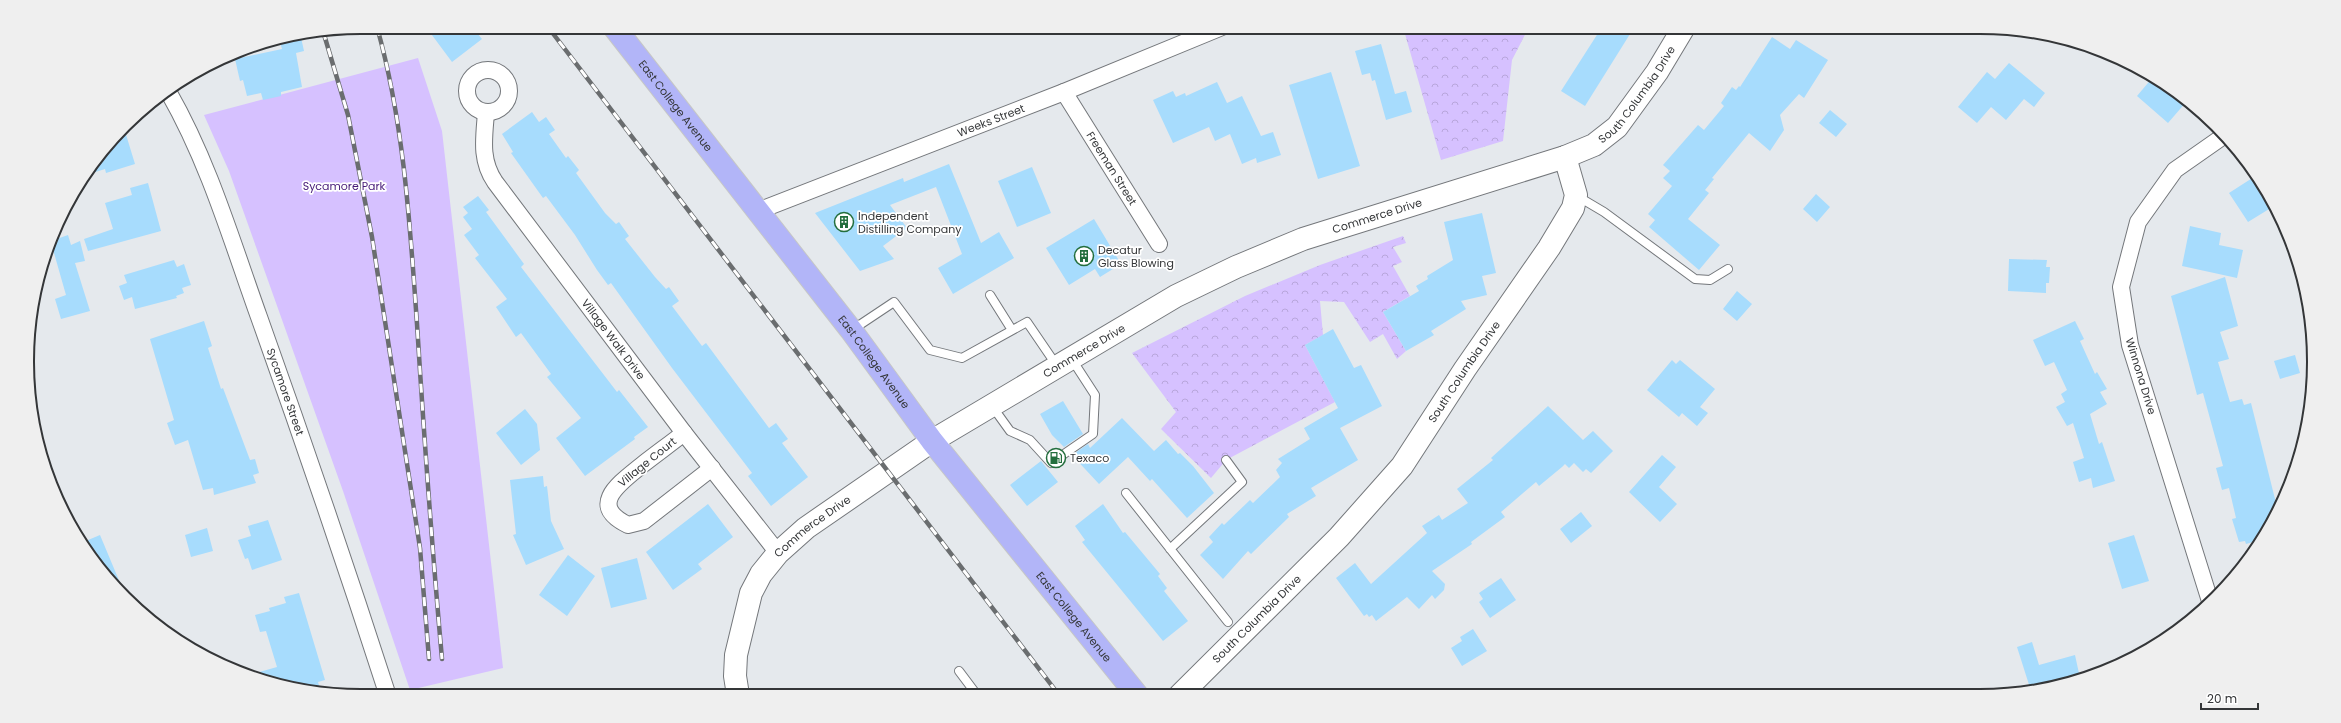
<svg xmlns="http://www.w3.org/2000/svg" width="2341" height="723" font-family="Poppins,sans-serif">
<defs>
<pattern id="forest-crowns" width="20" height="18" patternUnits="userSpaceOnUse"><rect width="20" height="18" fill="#d6c1ff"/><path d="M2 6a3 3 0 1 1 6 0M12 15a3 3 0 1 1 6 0" fill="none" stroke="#b8a6db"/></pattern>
</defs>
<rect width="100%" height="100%" fill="#e5e9ed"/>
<path fill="url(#forest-crowns)" d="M1403,27h126l-17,33 -9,81 -62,19z
M1403,236l3,7 -13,4 9,15 -9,4 17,30 -27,16 23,39 -9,8 -14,-25 -13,8 -26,-40 -24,-1 3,34 -18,10 30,57 -109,58 -15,18 -50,-49 15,-17 -44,-59 113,-57 75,-31z"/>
<path fill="#d6c1ff" d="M418,58l24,73 61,537 -93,22 -67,-199 -114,-320 -25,-56z"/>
<path fill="#a7dcfd" d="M426,27h46l10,12 -30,23z
M1602,27h18l10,7 -45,72 -24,-15z
M300,33l4,18 -8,2 6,34 -21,5v4l-18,4 -2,-7 -14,3 -4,-16 -3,1 -5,-22 47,-10 -3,-10z
M1772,37l18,12 6,-9 32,20 -24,38 -5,-4 -19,21 4,15 -14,21 -21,-18 -37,45 2,1 -9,11 4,3 -21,26 32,26 -21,25 -50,-43 6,-7 -7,-6 24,-28 -9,-8 7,-7 -7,-6 35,-40 6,5 20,-24 -3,-3 11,-16 4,3 3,-4 1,1z
M1381,44l14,50 11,-3 6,21 -26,8 -11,-40 -3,1 -2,-8 -8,2 -7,-24z
M2009,63l36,30 -11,14 -10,-8 -18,21 -15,-13 -14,16 -19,-16 29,-35 8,7z
M1331,72l29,94 -42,13 -29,-94z
M2153,77l13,7 21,17 -19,22 -31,-27z
M1217,82l10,21 15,-7 19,40 12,-4 8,23 -24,8 -1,-5 -14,6 -12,-30 -15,7 -6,-14 -36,16 -20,-43 20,-9 3,6 9,-4 1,3z
M1830,110l17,14 -11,13 -17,-14z
M532,112l7,10 7,-5 9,13 -6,4 17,24 2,-2 11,14 -3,3 29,40 11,11 3,-2 10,14 -4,3 30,38 11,12 3,-2 10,14 -7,5 30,40 4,-3 63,85 7,-5 12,16 -6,4 26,34 -37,29 -23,-30 4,-3 -80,-105 -61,-85 -3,2 -11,-15 -22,-35 -29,-39 -3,2 -32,-45 2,-1 -11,-18z
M124,128l11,36 -29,9 -1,-4 -19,6 10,-17z
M949,164l32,79 18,-11 15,26 -61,36 -15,-26 24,-14 -26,-67 -46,18 17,23 -24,18 11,13 -34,12 -45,-58 88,-35 1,4z
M1032,167l19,46 -34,14 -19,-46z
M2257,175l17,31 -26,16 -19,-29z
M148,183l13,48 -73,20 -4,-12 29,-10 -8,-26 27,-8 -2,-7z
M1816,194l14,13 -13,15 -14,-13z
M478,196l11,14 -3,2 38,52 -3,3 96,125 2,-2 29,37 -14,10 1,2 -50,37 -29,-38 25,-20 -34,-41 4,-3 -30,-41 -5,4 -20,-30 11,-8 -32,-41 4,-3 -15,-20 8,-6 -9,-12 5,-4 -5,-6z
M1482,213l14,60 -14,3 5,19 -26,6 5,8 -35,22 3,4 -28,16 -23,-39 36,-21 -3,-5 12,-7 -1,-3 26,-16 -9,-38z
M1094,219l27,45 -21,13 -5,-8 -26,16 -23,-37z
M2190,226l31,7 -2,12 24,5 -6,28 -55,-12z
M68,235l3,10 9,-4 5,20 -10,2 15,48 -29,8 -6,-20 11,-4 -14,-49 2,-6z
M2009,259l38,1 -1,7h4l-1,16h-3v10l-38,-2z
M174,260l3,7 7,-3 7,21 -9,3 2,5 -8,3 1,2 -42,11 -3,-12 -8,3 -5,-14 8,-3 -3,-8z
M2225,277l13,49 -18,6 9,27 -11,3 12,40 12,-3 2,6 7,-2 26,104 -8,22 -9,11 -14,4 -1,-3 -6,1 -7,-23 4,-1 -7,-30 -7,2 -6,-22 7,-2 -20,-73 -6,2 -26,-99z
M1737,291l15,13 -15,17 -14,-12z
M204,321l8,25 -4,2 13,41 2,-1 27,72 5,-1 4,14 -6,2 3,8 -42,12 -1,-7 -10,2 -15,-50 -13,5 -8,-22 7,-3 -24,-81z
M2075,321l9,18 -4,2 15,33 2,-2 10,17 -7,3 7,12 -17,10 9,30 3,-2 13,39 -22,7 -2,-10 -12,4 -6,-20 11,-4 -11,-35 -6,3 -11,-19 9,-5 -4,-8 6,-4 -13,-28 -9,4 -12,-26z
M1333,329l21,39 7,-3 21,41 -42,22 18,32 -47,28 5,8 -29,18 2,3 -38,37 -3,-3 -25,28 -23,-24 13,-13 -4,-5 13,-14 2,2 26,-25 3,3 27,-26 -4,-7 6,-7 -4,-4 32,-20 -6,-11 34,-20 -33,-63z
M2295,355l5,18 -20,6 -6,-18z
M1672,360l4,4 4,-4 35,29 -15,18 8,6 -11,13 -15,-13 -3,4 -32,-27z
M1063,401l20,33 -19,13 -12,-12 -12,-21z
M1548,406l35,34 10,-9 20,20 -22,22 -5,-4 -3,3 -9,-9 -5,5 -4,-4 -3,3 -23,19 -3,-4 -35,30 4,5 -34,25 1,2 -40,27 13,13 -1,6 -9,9 -3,-4 -13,14 -12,-12 -31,24 -4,-6 -3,2 -2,-3 -3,2 -28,-38 19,-15 16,21 56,-51 -5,-7 17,-11 3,5 26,-17 -11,-14 36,-29 -2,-2z
M525,409l12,15 3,26 -19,15 -25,-32z
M1122,418l32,33 12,-11 12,14 2,-1 13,13 21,27 -27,25 -35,-39 -2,2 -22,-24 -29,27 -27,-29 16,-11 2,4z
M1662,455l14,12 -17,20 18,17 -17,18 -31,-30z
M1041,461l17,21 -31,24 -17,-21z
M543,476l1,11 3,-1 4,35 13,28 -38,16 -13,-30 3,-1 -6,-54z
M708,504l25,33 -35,27 4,5 -29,21 -27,-38z
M1103,504l20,29 2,-1 35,42 -2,2 9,12 -3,3 24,30 -25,20 -81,-99 3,-2 -10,-14z
M1581,512l11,14 -21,17 -11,-14z
M268,520l14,40 -30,10 -4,-12 -3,1 -7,-19 13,-4 -3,-10z
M207,528l6,23 -22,6 -6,-22z
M100,535l23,55 -3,2 -39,-49z
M2134,535l15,46 -27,8 -14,-46z
M568,555l27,21 -28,40 -28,-21z
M637,558l10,41 -36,9 -10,-40z
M1501,578l15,22 -26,18 -11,-16 4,-3 -4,-6z
M299,593l26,87 -7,2 3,10 -25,-2 -47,-15 28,-8 -11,-36 -6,1 -5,-17 15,-4 -1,-3 17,-5 -2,-6z
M1473,629l14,22 -25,15 -11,-18 11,-7 -2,-4z
M2032,642l7,23 36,-10 5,23 -49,13 -14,-44z"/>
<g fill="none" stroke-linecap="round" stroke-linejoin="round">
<g stroke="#74777b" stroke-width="10">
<path id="lane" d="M1577,196l27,16 91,67 15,1 18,-11
M990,295l22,35
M852,330l42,-28 36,48 32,8 65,-36 30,44
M992,406l18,25 20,9 21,23 42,-29 2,-39 -24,-37
M1126,493l102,129
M1170,549l72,-67 -16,-22
M959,671l18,24"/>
</g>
<g stroke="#74777b" stroke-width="18">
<g id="street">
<circle cx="488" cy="91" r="21"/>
<path id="s1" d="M1064,92l95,152"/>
<path id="s2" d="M169,93c40,70 63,149 90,224 45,126 88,252 129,379"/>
<path id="s3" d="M486,113c-2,25 -6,47 9,69l189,251 94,120"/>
<path id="s4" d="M758,211l306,-119 158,-65"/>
<path d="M684,433c-14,11 -28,21 -42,32 -22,18 -55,40 -14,60l16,-4 68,-53"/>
<path d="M2210,601l-80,-256 -9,-58 17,-65 37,-52 50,-35"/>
</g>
</g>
<g stroke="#74777b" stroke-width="24">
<g id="secondary">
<path id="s5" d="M738,695l-3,-19 1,-21 15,-62 10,-19 17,-21 28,-25 126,-87 244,-145 60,-29 67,-28 262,-82 29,-12 23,-18 40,-55 27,-45"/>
<path id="s6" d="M1180,695l159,-158 63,-71 63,-97 84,-121 24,-40 3,-13 -11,-38"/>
</g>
</g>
<g stroke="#c6c7c7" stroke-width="24">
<g id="primary">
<path id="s7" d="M614,27l237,303 81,111 205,254"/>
</g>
</g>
<use href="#lane" stroke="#fff" stroke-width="8"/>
<use href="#street" stroke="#fff" stroke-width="16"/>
<use href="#secondary" stroke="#fff" stroke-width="22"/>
<use href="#primary" stroke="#b2b5f8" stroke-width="22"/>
<g stroke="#6a6d6f" stroke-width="4.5">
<path id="rail" d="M377,27c27,96 33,198 40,297 7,112 15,223 25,335
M548,27l511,668
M323,31l25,84 24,122 48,311 9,111"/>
</g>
<use href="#rail" stroke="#fff" stroke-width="3" stroke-dasharray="9" stroke-linecap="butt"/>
</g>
<defs>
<g id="building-ring" transform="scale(1)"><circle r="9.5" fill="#fff" stroke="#236e3d" stroke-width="1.5"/><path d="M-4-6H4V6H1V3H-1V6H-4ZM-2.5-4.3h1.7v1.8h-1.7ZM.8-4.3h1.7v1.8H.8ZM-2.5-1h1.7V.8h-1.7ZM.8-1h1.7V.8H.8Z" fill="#236e3d"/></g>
<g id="fuel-ring" transform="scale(1)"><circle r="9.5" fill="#fff" stroke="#236e3d" stroke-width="1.5"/><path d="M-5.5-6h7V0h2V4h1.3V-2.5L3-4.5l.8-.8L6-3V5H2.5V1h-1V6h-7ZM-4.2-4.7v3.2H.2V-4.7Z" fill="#236e3d"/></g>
</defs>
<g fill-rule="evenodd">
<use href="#building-ring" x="844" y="222"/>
<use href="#building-ring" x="1084" y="256"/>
<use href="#fuel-ring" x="1056" y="458"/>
</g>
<g text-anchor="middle" stroke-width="3.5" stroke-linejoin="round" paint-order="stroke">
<g font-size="11" fill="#343638" stroke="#fff">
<text dy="4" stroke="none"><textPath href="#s5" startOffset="1139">South Columbia Drive</textPath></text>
<text dy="4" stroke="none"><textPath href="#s7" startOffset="100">East College Avenue</textPath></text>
<text dy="4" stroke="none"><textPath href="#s4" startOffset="250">Weeks Street</textPath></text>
<text dy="4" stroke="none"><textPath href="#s1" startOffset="90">Freeman Street</textPath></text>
<text dy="4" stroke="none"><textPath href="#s5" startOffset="844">Commerce Drive</textPath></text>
<text dy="4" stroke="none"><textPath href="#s3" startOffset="268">Village Walk Drive</textPath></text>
<text dy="4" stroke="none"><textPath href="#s5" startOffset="520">Commerce Drive</textPath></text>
<text dy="4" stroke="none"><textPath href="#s7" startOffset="424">East College Avenue</textPath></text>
<text dy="4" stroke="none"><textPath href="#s6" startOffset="432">South Columbia Drive</textPath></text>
<text transform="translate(2141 376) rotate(73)" y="4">Winnona Drive</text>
<text dy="4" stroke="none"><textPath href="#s2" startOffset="321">Sycamore Street</textPath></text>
<text transform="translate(647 462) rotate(-39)" y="4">Village Court</text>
<text dy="4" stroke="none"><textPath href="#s5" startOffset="196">Commerce Drive</textPath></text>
<text dy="4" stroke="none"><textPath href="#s7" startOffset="748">East College Avenue</textPath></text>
<text dy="4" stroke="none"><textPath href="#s6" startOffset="108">South Columbia Drive</textPath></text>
</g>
<g font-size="11" fill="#461a78" stroke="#fff">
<text x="344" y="190">Sycamore Park</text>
</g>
<g font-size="11" fill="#343638" stroke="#fff" text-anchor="start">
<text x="858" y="220">Independent<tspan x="858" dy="13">Distilling Company</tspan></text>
<text x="1098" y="254">Decatur<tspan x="1098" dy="13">Glass Blowing</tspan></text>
<text x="1070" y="462">Texaco</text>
</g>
</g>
<path d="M0 0H2341V723H0ZM361 34H1980A327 327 0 0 1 2307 361V362A327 327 0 0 1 1980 689H361A327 327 0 0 1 34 362V361A327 327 0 0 1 361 34Z" fill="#efefef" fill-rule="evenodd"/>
<path fill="none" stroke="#343638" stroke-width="2" d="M361 34H1980A327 327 0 0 1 2307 361V362A327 327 0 0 1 1980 689H361A327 327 0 0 1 34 362V361A327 327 0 0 1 361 34Z"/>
<path d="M2201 703v6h57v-6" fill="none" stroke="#343638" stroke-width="2"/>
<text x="2207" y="703" font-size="12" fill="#343638" stroke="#ffffff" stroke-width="3" paint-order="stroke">20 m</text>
</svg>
